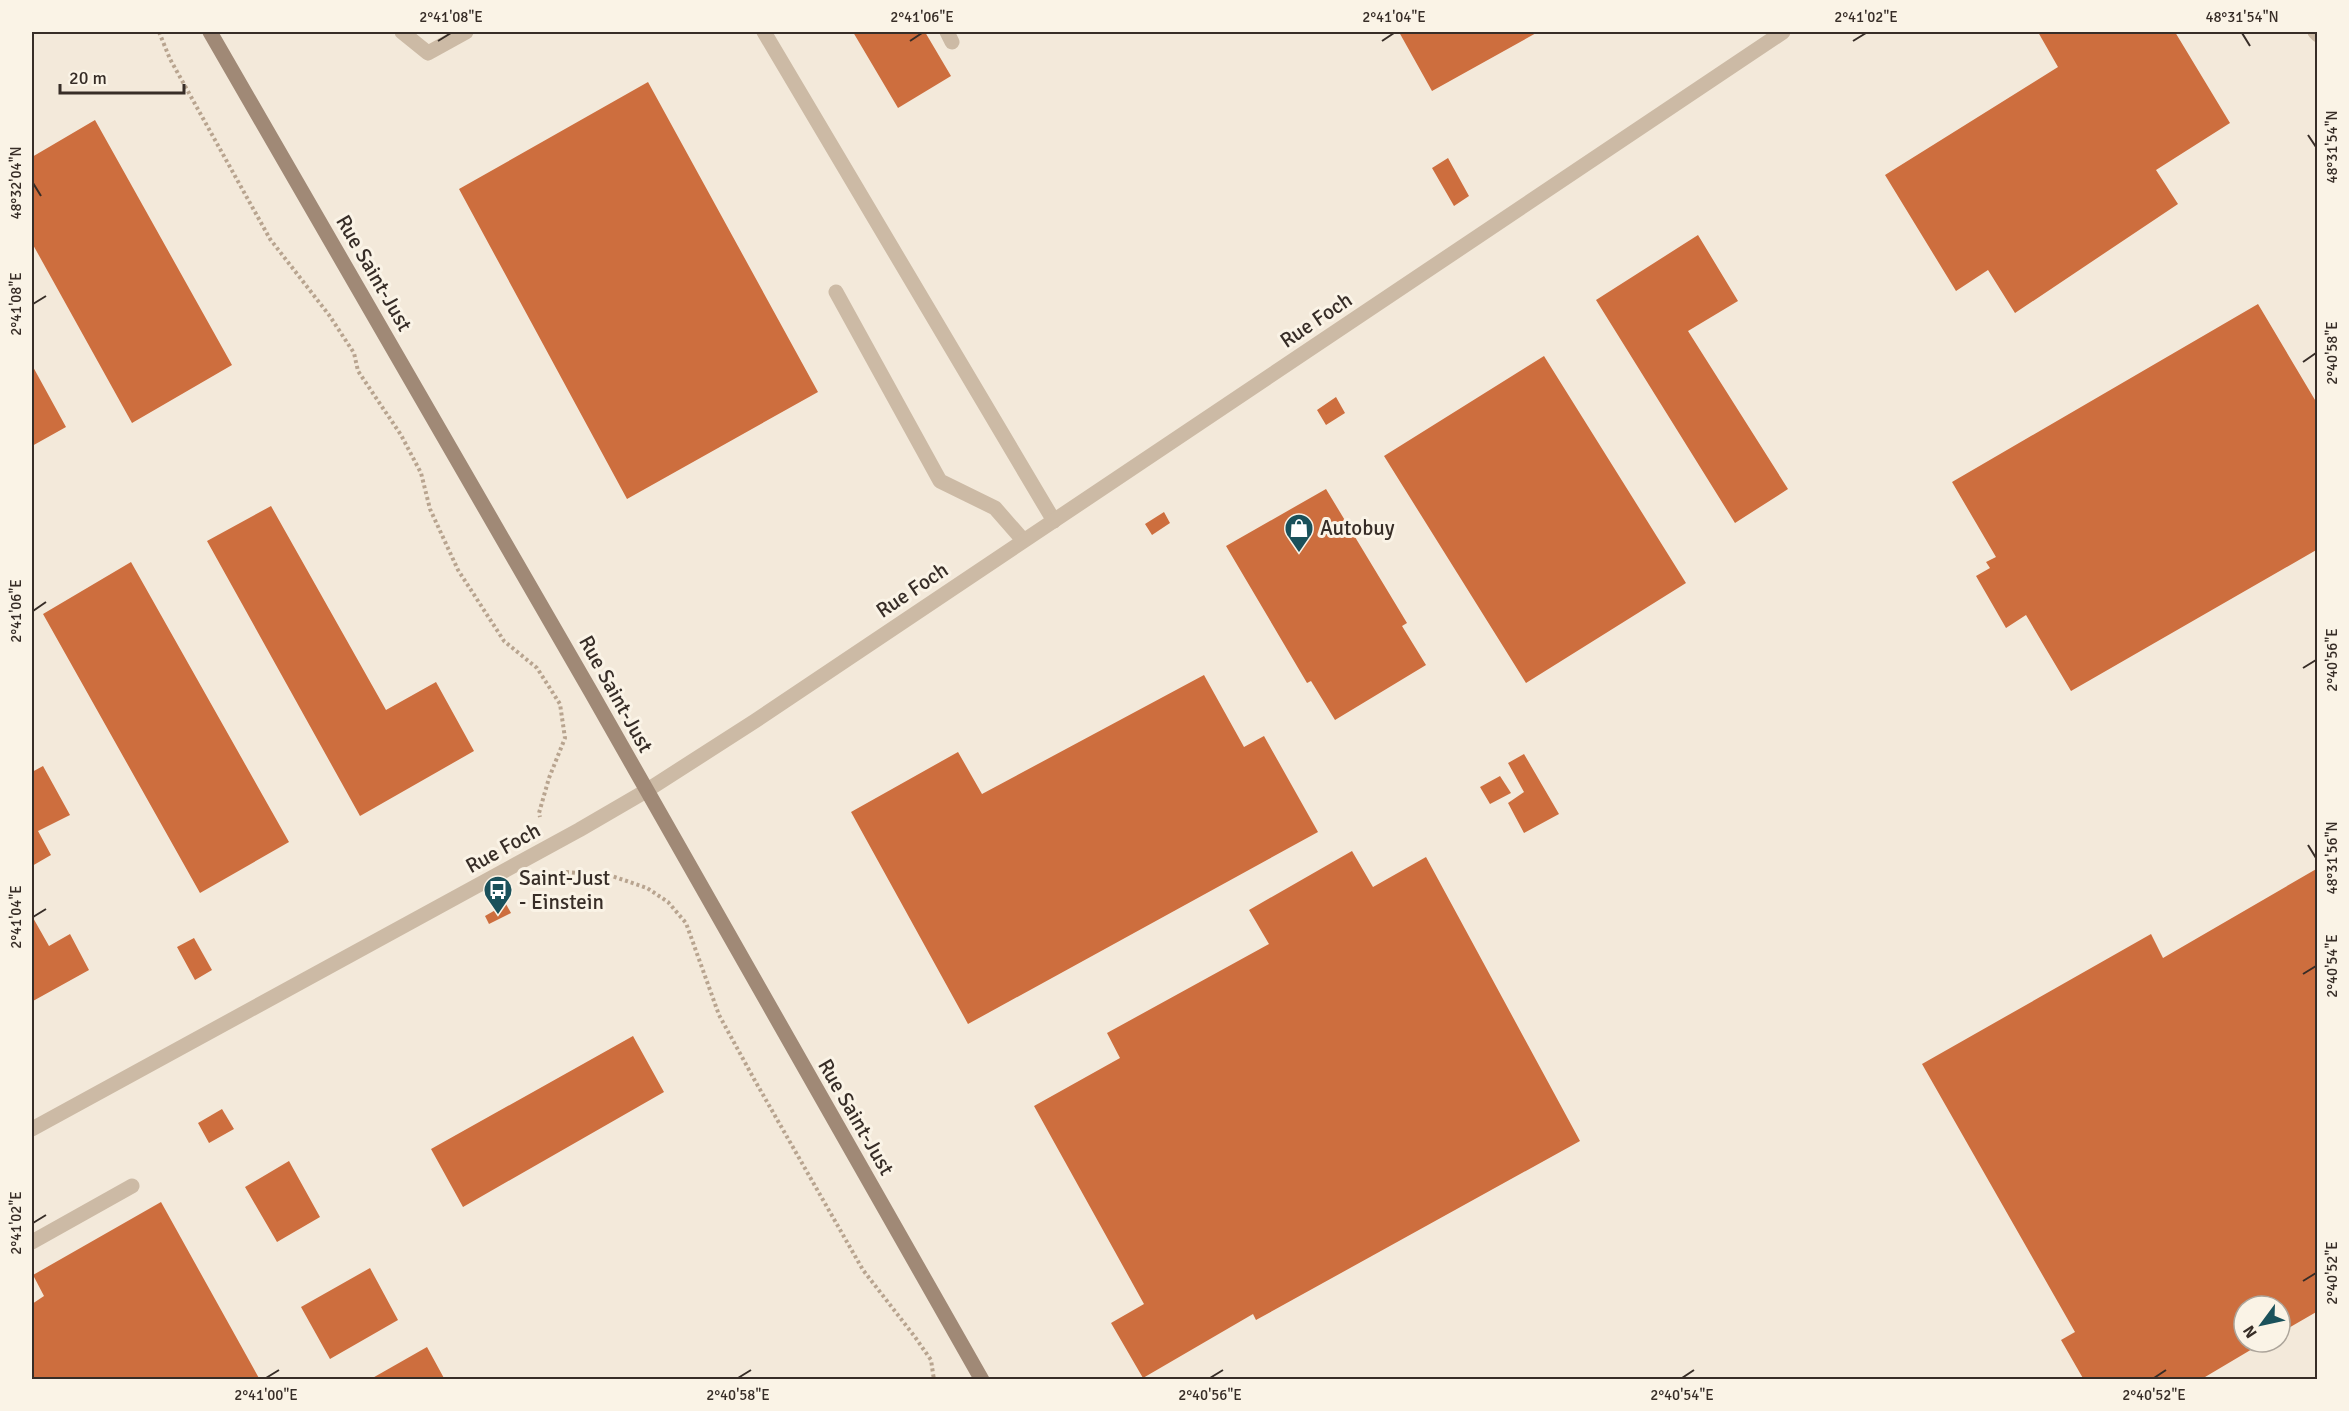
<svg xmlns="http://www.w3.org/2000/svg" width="2349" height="1411" font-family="Signika,sans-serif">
<rect width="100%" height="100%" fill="#f3e9da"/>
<path fill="#cd6e3e" d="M853,32h72l26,44 -53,32z
M1399,32h139l-106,59z
M2038,32h137l55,91 -74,47 22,34 -163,109 -27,-43 -32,21 -71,-116 173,-108z
M648,82l170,310 -191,107 -168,-310z
M95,120l137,245 -100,58 -100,-180v-86z
M1448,158l21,38 -15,10 -22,-38z
M1698,235l40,66 -50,30 100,158 -53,34 -139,-223z
M2258,304l60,101v144l-247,142 -45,-76 -20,13 -30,-52 14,-8 -4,-6 10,-5 -44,-75z
M1544,356l142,227 -160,100 -142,-227z
M32,365l34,62 -34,19z
M1336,397l9,16 -19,12 -9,-15z
M1326,489l81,134 -5,3 24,39 -91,55 -24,-39 -4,2 -81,-137z
M271,506l115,204 50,-28 38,69 -114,65 -153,-275z
M1164,512l6,11 -18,12 -7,-11z
M131,562l158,280 -89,51 -157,-279z
M1204,675l40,72 20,-11 54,96 -350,192 -117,-212 107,-60 24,42z
M1524,754l35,60 -35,19 -16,-30 16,-11 -16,-29z
M43,766l27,49 -32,16 13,24 -19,11v-94z
M1500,776l11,17 -21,11 -10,-17z
M1352,851l21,36 53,-30 154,284 -324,179 -3,-6 -110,64 -32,-55 33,-19 -110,-198 86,-48 -13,-25 162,-89 -20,-34z
M2318,868v443l-38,22v-27h-36v36h20l-64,38h-116l-23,-40 14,-8 -153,-268 229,-130 12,24z
M506,904l5,9 -22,11 -4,-8z
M32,916l17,30 21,-12 19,36 -56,31z
M194,938l18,32 -17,10 -18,-33z
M633,1036l31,56 -201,115 -32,-58z
M222,1109l12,20 -25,14 -11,-20z
M289,1161l31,56 -43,25 -32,-55z
M161,1202l99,178h-228v-76l12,-8 -11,-21z
M370,1268l28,52 -68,39 -29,-52z
M427,1347l18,33h-76z"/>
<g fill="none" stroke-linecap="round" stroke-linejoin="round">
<path stroke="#b8a48f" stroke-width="4" stroke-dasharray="3 3" stroke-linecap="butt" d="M159,32l11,27 100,180 59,76 25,38 4,18 43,64 20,38 9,36 28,61 46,71 33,27 23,36 5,34 -16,40 -10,35 1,4
M566,872l46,4 35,12 21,14 18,21 33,92 35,64 109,191 52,67 16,23 3,20"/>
<path stroke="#ccbaa5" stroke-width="15" d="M402,32l26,21 38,-21
M764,32l290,489
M947,32l5,10
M836,292l104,189 55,27 28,32
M32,1242l100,-56"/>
<path stroke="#ccbaa5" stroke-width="15" d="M2315,32l3,3
M32,1129l547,-299 67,-39 109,-70 1028,-689"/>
<path stroke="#a08976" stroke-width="15" d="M210,32l381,660 391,688"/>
</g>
<path fill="none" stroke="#372d27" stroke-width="2" d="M2242,33l8,13M438,41l13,-8M910,41l12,-8M1382,41l12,-8M1853,41l13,-8M2308,135l8,12M33,183l8,13M33,304l13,-8M2303,362l13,-9M33,611l13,-9M2303,668l13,-8M2308,845l8,13M33,917l13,-8M2303,974l13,-8M33,1223l13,-8M2303,1281l13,-8M266,1378l13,-8M738,1378l13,-8M1210,1378l13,-8M1682,1378l12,-8M2154,1378l12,-8"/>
<defs>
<g id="shop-pin" transform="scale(1.5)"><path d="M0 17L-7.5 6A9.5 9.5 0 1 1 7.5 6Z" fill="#1a515b" stroke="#faf3e6"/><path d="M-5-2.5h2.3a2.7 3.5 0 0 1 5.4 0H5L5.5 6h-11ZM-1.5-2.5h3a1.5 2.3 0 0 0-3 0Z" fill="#fff"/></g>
<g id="bus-pin" transform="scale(1.5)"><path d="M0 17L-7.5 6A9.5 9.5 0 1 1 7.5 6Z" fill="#1a515b" stroke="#faf3e6"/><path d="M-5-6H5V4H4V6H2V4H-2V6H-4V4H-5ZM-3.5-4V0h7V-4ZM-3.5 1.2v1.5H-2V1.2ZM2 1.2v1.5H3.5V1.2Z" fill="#fff"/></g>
</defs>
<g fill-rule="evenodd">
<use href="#shop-pin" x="1299" y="528"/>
<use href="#bus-pin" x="498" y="890"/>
</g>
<g text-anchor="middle" stroke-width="6" stroke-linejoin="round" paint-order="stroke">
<g font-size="21" fill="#372d27" stroke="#faf3e6">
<text transform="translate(374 273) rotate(60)" y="7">Rue Saint-Just</text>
<text transform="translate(1316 320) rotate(-34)" y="7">Rue Foch</text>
<text transform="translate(912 590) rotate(-34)" y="7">Rue Foch</text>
<text transform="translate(616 694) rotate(61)" y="7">Rue Saint-Just</text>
<text transform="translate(503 848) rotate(-29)" y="7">Rue Foch</text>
<text transform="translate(856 1117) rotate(60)" y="7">Rue Saint-Just</text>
</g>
<g font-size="21" fill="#372d27" stroke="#faf3e6" text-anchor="start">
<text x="1320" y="535">Autobuy</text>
<text x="519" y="885">Saint-Just<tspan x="519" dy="24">- Einstein</tspan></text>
</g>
</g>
<rect width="2349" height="1411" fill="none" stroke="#faf3e6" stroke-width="66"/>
<g transform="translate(2262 1324) rotate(237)"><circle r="28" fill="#faf3e6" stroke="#aca49a" stroke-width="1.5"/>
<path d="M0-4.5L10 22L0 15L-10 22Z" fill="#1a515b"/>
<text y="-9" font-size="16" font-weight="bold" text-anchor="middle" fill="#372d27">N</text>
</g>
<path d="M60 84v9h124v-9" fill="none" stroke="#372d27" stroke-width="3"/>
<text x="69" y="84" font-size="18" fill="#372d27" stroke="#faf3e6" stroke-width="4.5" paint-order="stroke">20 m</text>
<rect x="33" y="33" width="2283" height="1345" fill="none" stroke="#372d27" stroke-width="2"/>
<g font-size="15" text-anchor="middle" fill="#372d27">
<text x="451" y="22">2°41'08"E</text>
<text x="922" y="22">2°41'06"E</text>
<text x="1394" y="22">2°41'04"E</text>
<text x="1866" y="22">2°41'02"E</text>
<text x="2242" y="22">48°31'54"N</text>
<text transform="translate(2332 147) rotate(-90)" y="5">48°31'54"N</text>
<text transform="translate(16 183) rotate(-90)" y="5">48°32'04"N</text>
<text transform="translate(16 304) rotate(-90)" y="5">2°41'08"E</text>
<text transform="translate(2332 353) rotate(-90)" y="5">2°40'58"E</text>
<text transform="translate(16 611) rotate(-90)" y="5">2°41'06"E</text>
<text transform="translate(2332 660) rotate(-90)" y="5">2°40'56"E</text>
<text transform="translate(2332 858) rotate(-90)" y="5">48°31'56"N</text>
<text transform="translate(16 917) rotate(-90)" y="5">2°41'04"E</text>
<text transform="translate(2332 966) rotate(-90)" y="5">2°40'54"E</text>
<text transform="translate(16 1223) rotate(-90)" y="5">2°41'02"E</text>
<text transform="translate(2332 1273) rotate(-90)" y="5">2°40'52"E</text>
<text x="266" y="1400">2°41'00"E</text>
<text x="738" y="1400">2°40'58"E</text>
<text x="1210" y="1400">2°40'56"E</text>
<text x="1682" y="1400">2°40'54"E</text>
<text x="2154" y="1400">2°40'52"E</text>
</g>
</svg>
